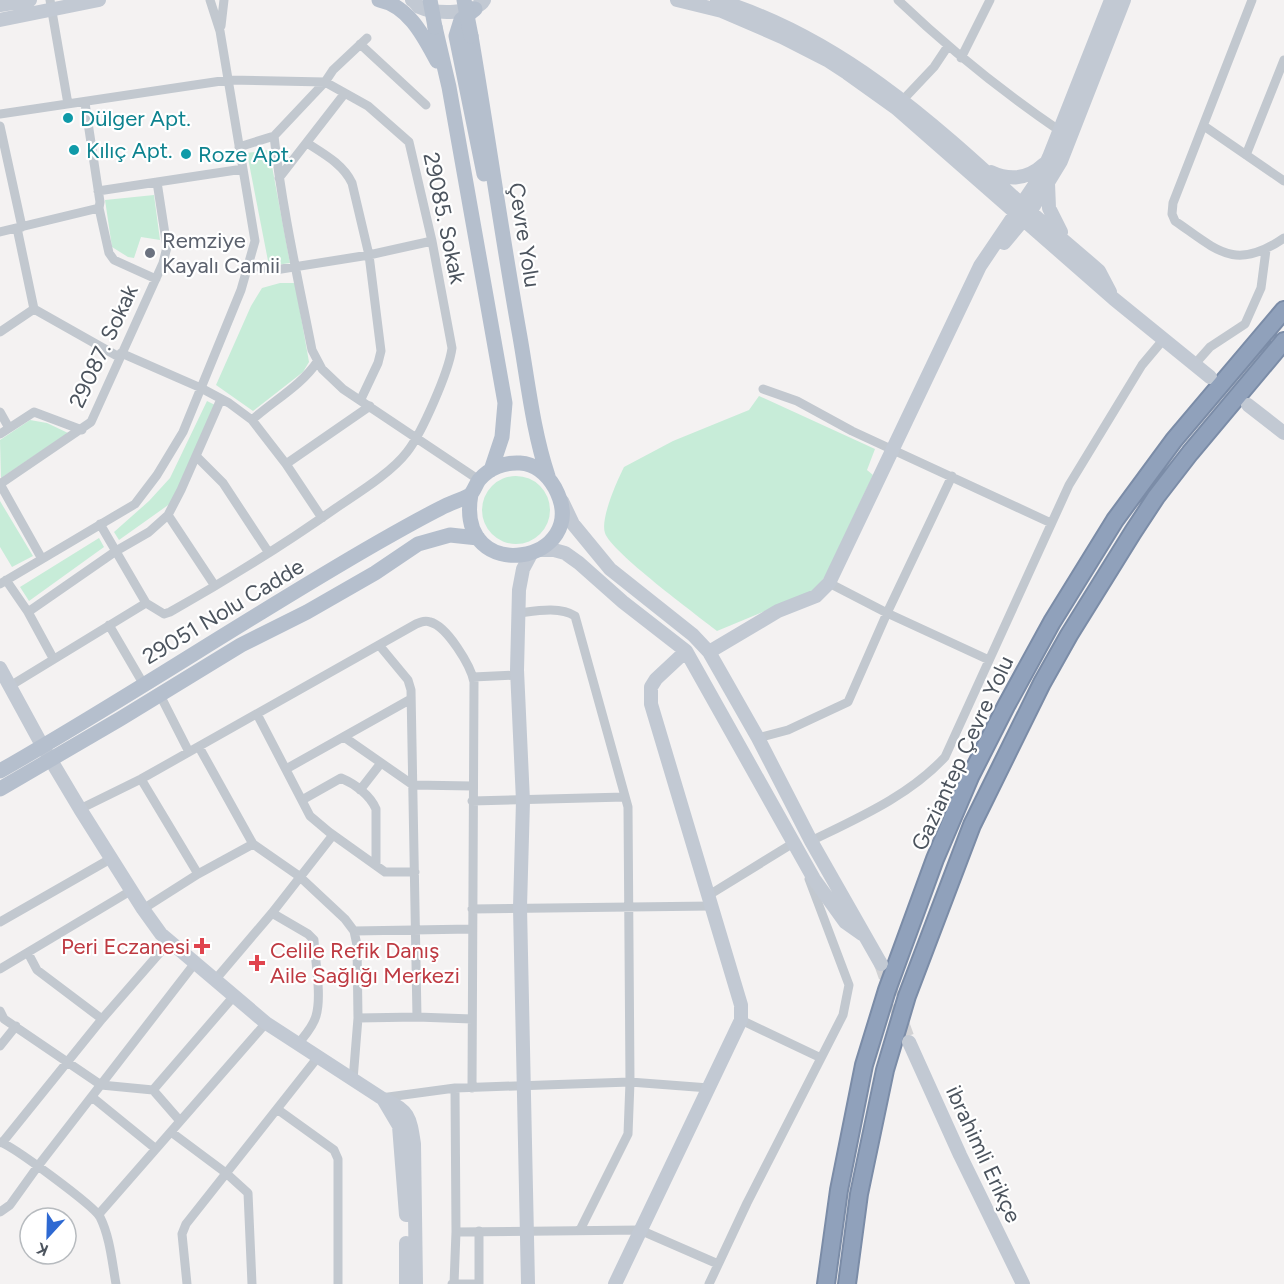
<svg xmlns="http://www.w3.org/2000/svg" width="1284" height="1284" font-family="Figtree,sans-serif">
<rect width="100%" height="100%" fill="#f4f2f2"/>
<path fill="#c7ecd8" d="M269,150l21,113 -21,3 -22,-113z
M154,195l6,45 -19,-3 -7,21 -6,-1 -16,-10 -7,-47z
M280,283h15l14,79 -6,10 -50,39 -37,-26 35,-79 11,-18z
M759,396l116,53 -8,21 6,5 -48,102 -12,14 -96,40c-20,-16 -106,-79 -112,-98 -5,-14 12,-52 19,-66l49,-26 76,-31z
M207,401l8,4 -44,98 -52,37 -5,-8 35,-31 21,-23z
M30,420l17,3 21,10 -67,45 -1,-38z
M482 510a34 34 0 1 1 68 0a34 34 0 1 1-68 0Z
M0,501l33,55 -21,11 -12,-20z
M99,538l5,9 -75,54 -9,-14z"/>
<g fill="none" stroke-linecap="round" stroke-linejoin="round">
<path stroke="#d2d2d4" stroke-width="14" stroke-dasharray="14 7" stroke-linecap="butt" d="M881,964l28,78"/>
<g stroke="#7b8ca7" stroke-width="20">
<path id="highway" d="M826,1284l13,-94 25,-125 23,-75 48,-131 35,-82 36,-71 46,-84 63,-102 59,-80 110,-130
M847,1284l12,-90 26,-124 22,-74 65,-171 70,-142 27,-48 64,-103 23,-35 34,-44 94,-112"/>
</g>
<path stroke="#c2c8cf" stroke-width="9" d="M50,0l18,104
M898,0c50,48 105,92 162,131
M1252,0l-79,203 -1,11 3,7c42,29 60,51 109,17
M221,26l3,-26
M360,44l66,61
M961,58l29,-58
M85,103l15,99 -1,6 10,45 5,7 42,19
M899,104l35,-37 14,-21
M0,114l228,-34 97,2 43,24 41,36 23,99 20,107c-3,23 -30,85 -45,104 -16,21 -49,41 -71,56 -54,38 -109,72 -166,104l-6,2 -18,-11
M0,126l22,101
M1204,126l80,55
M274,136c8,72 24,143 38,214l10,19 21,20 136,91
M307,143c17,11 36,21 45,40l17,72 12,96 -3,12 -17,36
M239,147l35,-11 51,-54 8,-12 34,-32
M1246,155l38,-95
M279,178l66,-85
M98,191l145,-22
M17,228l17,81
M0,232l99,-24
M248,265l27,5 94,-15 63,-14
M0,332l34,-23 85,48
M121,353l80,35 28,15 23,17 34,44 36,54
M1194,365l16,-18 35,-23 16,-36 5,-38
M763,389l34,12 55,30 199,92
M0,412l9,16
M252,420c21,-19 50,-35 65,-58
M0,434l34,-22 48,18
M196,456l27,27 46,70
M286,464l84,-58
M0,484l91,-62 72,-159 4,-16 -10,-65
M0,484l42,75
M168,515l47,71
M6,580l22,32 25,46
M829,583l58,30 102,47
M0,584l135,-80 22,-29 26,-43 58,-142 14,-49 -35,-210 -10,-31
M28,612l88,-61 33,-19 19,-17 13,-25 40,-91
M519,613c16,-2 41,-7 56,3l53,191 2,275 -2,52 -48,96
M109,625l35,60
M379,645l29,35 3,10 6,327
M473,677l44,-2
M10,686l136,-83 -46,-79
M160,695l29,57
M257,714l53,102 19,16 56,40h30
M344,737l69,48 59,1
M758,738l30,-8 60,-28 39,-89 65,-137
M199,747l54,97 46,32 46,43 9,12 3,14 1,73 -5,62
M286,769l125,-70
M141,779l57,95
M360,790l21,-27
M302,800l39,-22c14,6 29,17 35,31v56
M472,801l153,-4
M80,809l61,-30 275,-155c5,-2 9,-4 14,-2 17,4 41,44 44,60l-2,406
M811,841c47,-23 98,-45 134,-84l124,-272 73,-120 21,-25
M709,895l86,-53 1,2
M143,909l55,-35 55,-30
M472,909l240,-3
M272,913l36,21 6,6c1,21 8,56 2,76 -3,11 -11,19 -18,28
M0,922l112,-64
M354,931l118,-2
M28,953l9,17 65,49
M0,969l132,-79
M215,980l57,-67 61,-78
M0,1011l4,8 97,66 52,5 27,31
M358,1018l59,-1 55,2
M741,1020l80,38
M0,1046l16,-20
M455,1088l1,144 184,-2 78,34
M153,1090l81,-94
M92,1097l64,52
M381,1098l74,-10 175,-6 79,6
M277,1109l57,41 4,9v125
M171,1132l55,41 22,20 4,91
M0,1142c13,4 94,64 100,75 10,20 12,45 16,67
M2,1143l100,-124 68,-78
M0,1212l10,-7 28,-39 157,-203
M99,1214l167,-191
M187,1284l-5,-50 4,-10 132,-167
M452,1284h27
M454,1284l2,-52
M479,1284v-53
M709,1284l38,-81 96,-188 6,-30 -40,-106"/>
<path stroke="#c2c9d3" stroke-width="14" d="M412,0c2,1 6,6 7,7 15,7 57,8 65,-7
M677,0l45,11 60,26 45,23 20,13 49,35 218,191 96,78
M717,0c121,37 212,119 303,203 26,23 53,45 79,68l11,21
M0,5l30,-5
M0,20l99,-20
M991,172c19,9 37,7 53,-8
M1048,183l1,25 12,24
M1004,243l26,-31 31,-51 63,-161
M1248,405l36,28
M562,501l11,23 37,45 83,66 16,17 49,86 53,103 70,123
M540,550h14l11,3 14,10 44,39 63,49 128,228 31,43 17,12
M709,652l69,-41 38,-15 13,-13 151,-317 58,-86 11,-23 62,-157
M0,668l43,79 37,62 63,100 18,25 105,89 117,76c26,11 27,18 31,45l2,140
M909,1042l51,113 63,129
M383,1099l16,27 7,89
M406,1243v41
M528,1284l-8,-377 3,-106 -6,-131 2,-80 4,-21 8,-15
M615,1284l126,-264v-15l-90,-301v-17l5,-8 30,-28"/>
<path stroke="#b5bfcd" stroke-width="15" d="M379,0c30,6 45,37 58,61
M475,9l-14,11 -5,16 28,138
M435,27l14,60 56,316 -3,34 -11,33
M471,36c17,100 31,201 49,301 8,46 13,94 28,139
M0,771c128,-73 250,-155 377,-228 21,-12 42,-24 64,-35 9,-5 20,-8 29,-13 4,-4 6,-11 9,-15 10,-12 26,-18 41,-17 16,1 27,11 35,25 40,75 -101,101 -84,6
M0,789l120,-70 121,-74 66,-33 68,-39 43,-29 32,-9 28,3"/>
<use href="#highway" stroke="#90a1bb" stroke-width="16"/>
<path stroke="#b5bfcd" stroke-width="15" d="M430,0l5,27
M464,0l7,36"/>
</g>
<g fill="#0f9aa8" stroke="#fff" stroke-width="2">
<circle cx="68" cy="118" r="6"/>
<circle cx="74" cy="150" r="6"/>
<circle cx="186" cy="154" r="6"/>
</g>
<circle fill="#6b7280" stroke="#fff" stroke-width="2" cx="150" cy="253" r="6"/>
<g fill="#e0444e" stroke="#fff" stroke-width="2">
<path d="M199 937h6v6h6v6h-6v6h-6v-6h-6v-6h6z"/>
<path d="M254 954h6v6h6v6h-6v6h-6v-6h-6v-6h6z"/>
</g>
<g text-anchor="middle" stroke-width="4.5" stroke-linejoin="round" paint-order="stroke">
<g font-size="22" fill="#0d838f" stroke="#fff" text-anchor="start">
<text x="80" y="126">Dülger Apt.</text>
<text x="86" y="158">Kılıç Apt.</text>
<text x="198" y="162">Roze Apt.</text>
</g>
<g font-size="22" fill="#4c545e" stroke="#fff">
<text transform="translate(445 218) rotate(78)" y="8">29085. Sokak</text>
<text transform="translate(525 235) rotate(81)" y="8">Çevre Yolu</text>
<text transform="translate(103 346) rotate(-65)" y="8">29087. Sokak</text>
<text transform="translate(223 611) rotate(-31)" y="8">29051 Nolu Cadde</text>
<text transform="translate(962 753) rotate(-65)" y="8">Gaziantep Çevre Yolu</text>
<text transform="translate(984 1154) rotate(65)" y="8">ibrahimli Erikçe</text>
</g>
<g font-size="22" fill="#5b616d" stroke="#fff" text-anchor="start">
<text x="162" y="248">Remziye<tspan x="162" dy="25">Kayalı Camii</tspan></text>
</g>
<g font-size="22" fill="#be3a42" stroke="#fff" text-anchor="end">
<text x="190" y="954">Peri Eczanesi</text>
<text x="270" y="958" text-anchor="start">Celile Refik Danış<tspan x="270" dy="25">Aile Sağlığı Merkezi</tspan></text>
</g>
</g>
<g transform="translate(48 1236) rotate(202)"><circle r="28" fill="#ffffff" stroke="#b7bbbf" stroke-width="1.5"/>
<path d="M0-4.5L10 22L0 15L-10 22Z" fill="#2e69d2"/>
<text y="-9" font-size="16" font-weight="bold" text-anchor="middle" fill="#4c545e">K</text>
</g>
</svg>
